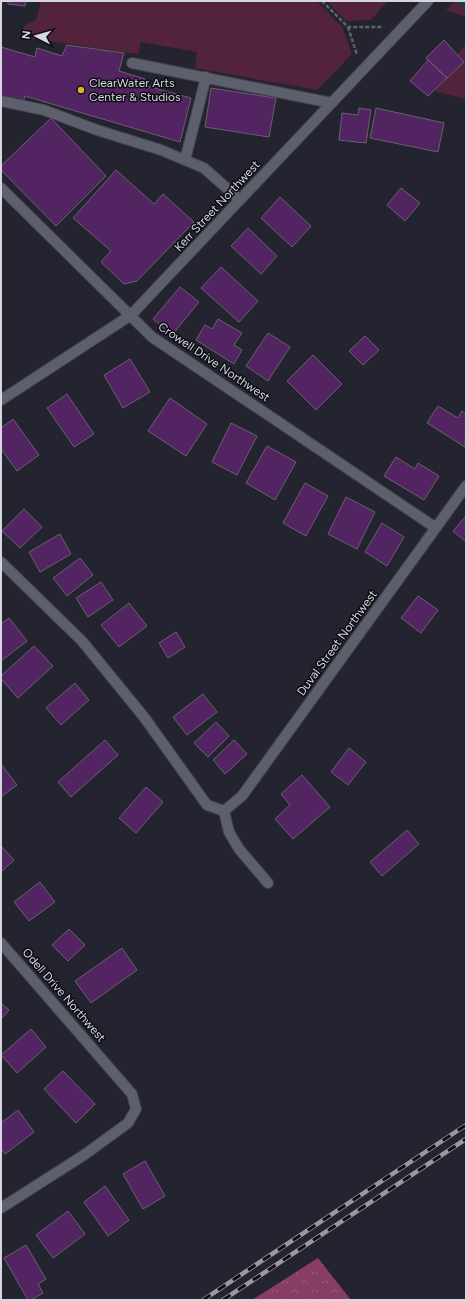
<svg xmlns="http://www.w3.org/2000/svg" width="467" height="1301" font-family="Figtree,sans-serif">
<defs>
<pattern id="forest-crowns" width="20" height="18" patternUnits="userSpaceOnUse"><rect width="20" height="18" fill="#883d62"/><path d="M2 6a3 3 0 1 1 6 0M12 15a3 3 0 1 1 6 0" fill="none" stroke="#985878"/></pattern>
</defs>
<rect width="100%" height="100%" fill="#23242f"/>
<path fill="#53233b" d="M41,1h276l25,26 10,27 -35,36 -122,-22 2,-16 -56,-10 -3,12 -116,-17 2,-11 12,-6z
M327,1h61l-17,19 -25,1z
M455,1h11v16l-20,-7z
M466,44v55l-32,-8 29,-29 -6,-7z"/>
<path fill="url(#forest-crowns)" d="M318,1258l33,42h-99z"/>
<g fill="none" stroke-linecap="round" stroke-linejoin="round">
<path stroke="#173c44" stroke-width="5.5" d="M458,1l8,4"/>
</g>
<path fill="#522562" stroke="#69616d" d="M8,1h18l-1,5 -17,-2z
M444,40l20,22 -17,16 -21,-20z
M67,45l57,8 -5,18 26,8 -2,6 48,13 -11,44 -155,-46 -2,6 -22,-6v-49l34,10 2,-9 25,8z
M428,60l19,18 -19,18 -18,-15z
M211,88l65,10 -7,39 -64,-10z
M359,108l12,2 -5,33 -27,-3 3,-27 16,2z
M376,108l68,15 -6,29 -68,-14z
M51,118l55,58 -50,50 -55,-56v-4z
M116,170l38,34 9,-10 31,28 -57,59 -13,3 -23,-22 10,-11 -38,-33z
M401,188l19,15 -15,18 -18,-16z
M280,197l31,29 -19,21 -31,-29z
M248,228l29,28 -16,18 -30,-28z
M221,267l37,34 -19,21 -38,-34z
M180,287l19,15 -27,33 -19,-16z
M218,319l24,14 -8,12 8,5 -8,14 -38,-24 9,-15 7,4z
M268,333l22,14 -22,34 -22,-15z
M365,336l14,14 -16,15 -14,-14z
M313,355l29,29 -26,26 -29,-29z
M130,359l20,33 -27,16 -19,-33z
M67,394l27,40 -20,13 -27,-39z
M170,398l37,26 -21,32 -38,-25z
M438,406l20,12 4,-7 4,3 -1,33 -38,-24z
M13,419l26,36 -22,16 -16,-22v-21z
M231,423l26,13 -20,39 -25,-13z
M267,446l29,16 -21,38 -29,-17z
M396,457l19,12 3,-6 21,13 -15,24 -40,-24z
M305,483l23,13 -22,40 -23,-13z
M346,497l29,15 -18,37 -29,-15z
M24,509l18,18 -22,21 -18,-17z
M466,516v26l-13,-11z
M382,523l22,14 -17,29 -22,-14z
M60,534l11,20 -31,18 -11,-20z
M80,558l13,17 -26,21 -14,-18z
M101,582l12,18 -25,17 -12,-19z
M418,596l20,14 -17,23 -20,-15z
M129,603l18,23 -28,21 -18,-22z
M9,618l18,23 -26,20v-37z
M176,632l9,15 -17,11 -9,-15z
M34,646l19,20 -35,32 -17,-19v-3z
M75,683l14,17 -28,25 -15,-17z
M203,694l14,18 -30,23 -14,-18z
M216,722l13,14 -21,21 -14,-14z
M105,740l13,15 -47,42 -13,-15z
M234,740l13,14 -22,20 -12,-14z
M349,748l17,14 -18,23 -17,-13z
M1,764l16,21 -15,11 -1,-1z
M302,775l28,32 -37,32 -18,-20 15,-14 -9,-11z
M146,787l17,15 -27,31 -17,-15z
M407,830l12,14 -37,32 -12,-14z
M1,846l13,14 -13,12z
M40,882l15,20 -26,19 -15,-19z
M69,929l16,16 -17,16 -16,-16z
M122,948l15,22 -46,33 -16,-22z
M1,1003l8,7 -8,9z
M31,1029l15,18 -29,26 -16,-18z
M63,1071l32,33 -19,19 -32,-34z
M18,1110l16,22 -29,22 -4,-5v-26z
M145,1161l20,35 -22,13 -20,-35z
M105,1186l24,34 -21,16 -24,-34z
M68,1211l17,23 -32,24 -17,-23z
M26,1245l20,34 -8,5 5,9 -12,7h-3l-24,-42z"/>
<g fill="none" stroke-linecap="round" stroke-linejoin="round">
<g stroke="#41414b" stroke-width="12">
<path id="minor" d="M132,63l200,40
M1,101l43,9 53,20 64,20 43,18 36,32
M185,160l21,-83
M1,188l151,149 284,191
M1,400l130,-85 297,-314
M1,562l81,79 62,76 63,88 17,6
M224,811l18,-15 224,-310
M224,811l5,21 10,17 29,34
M1,943l131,151 4,15 -8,14 -44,32 -83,53"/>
</g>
<path stroke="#5f606a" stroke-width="2.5" stroke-dasharray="4 2" stroke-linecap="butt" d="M322,1l26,26h35
M348,27l9,28"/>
<use href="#minor" stroke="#5e5f6c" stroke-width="10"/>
<g stroke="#9999a2" stroke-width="4.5">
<path id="rail" d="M203,1300l263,-175
M223,1300l243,-161"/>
</g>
<use href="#rail" stroke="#0d0e13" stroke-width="3" stroke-dasharray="9" stroke-linecap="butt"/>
</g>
<circle fill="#d6b534" stroke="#0d0e13" stroke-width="1.5" cx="81" cy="90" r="4"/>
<g text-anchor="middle" stroke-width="3" stroke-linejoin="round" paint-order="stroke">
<g font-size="12" fill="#d6d6de" stroke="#0d0e13" text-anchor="start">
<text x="89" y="87">ClearWater Arts<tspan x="89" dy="14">Center &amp; Studios</tspan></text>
</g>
<g font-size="12" fill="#d6d6de" stroke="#0d0e13">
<text transform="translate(217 206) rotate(-47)" y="4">Kerr Street Northwest</text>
<text transform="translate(214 362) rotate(34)" y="4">Crowell Drive Northwest</text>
<text transform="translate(337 643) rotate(-54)" y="4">Duval Street Northwest</text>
<text transform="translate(64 995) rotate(49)" y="4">Odell Drive Northwest</text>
</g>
</g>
<rect width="467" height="1301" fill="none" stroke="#d6d6de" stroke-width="4"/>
<g transform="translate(36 36) rotate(276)" stroke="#0d0e13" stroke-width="3" paint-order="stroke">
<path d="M0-3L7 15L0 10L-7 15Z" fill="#d6d6de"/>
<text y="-6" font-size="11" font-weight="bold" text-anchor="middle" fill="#d6d6de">N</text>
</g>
</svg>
